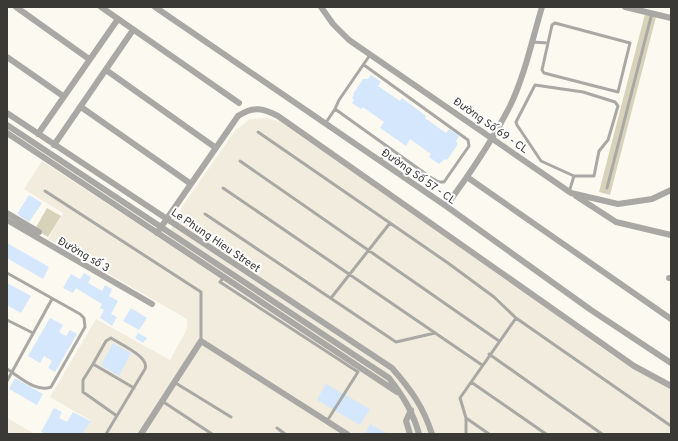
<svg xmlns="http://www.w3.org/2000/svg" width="678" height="441" font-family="Overpass,sans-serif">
<rect width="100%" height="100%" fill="#fbf9f0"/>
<path fill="#f1ecdd" d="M267,118l14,4 88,60 249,177 53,27v48h-588l7,-14 -40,-23 46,-78 74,41 17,-31v-10l-139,-80 15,-26 -39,-24 18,-28 123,81 19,-38 51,-73 15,-12z
M7,418l28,16h-28z"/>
<path fill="#d8d2ba" d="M645,14l11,3 -46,178 -11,-3z
M47,208l14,8 -13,21 -13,-8z"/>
<path fill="#d4e7fd" d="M371,75l10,7 -3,4 22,15 2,-3 24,18 -1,2 21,15 3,-4 10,7 -3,5 2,3 -11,16 -2,-1 -6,5 -10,-7 2,-3 -21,-15 -4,7 -26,-18 4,-6 -21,-15 -2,2 -9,-6 2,-3 -2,-2 2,-3 -1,-1 10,-15h5z
M29,195l13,8 -13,19 -12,-8z
M7,243l42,24 -6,12 -36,-21z
M84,273l7,4 -3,6 14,8 3,-6 7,4 -3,7 9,5 -7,13 6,3 -5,9 -12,-8 4,-8 -4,-2 2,-4 -26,-16 -3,5 -10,-5 8,-14 9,5z
M7,283l24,13 -10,17 -14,-8z
M131,308l16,10 -8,12 -16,-9z
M50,318l13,7 -4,7 7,4 4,-6 7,4 -22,38 -7,-4 4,-7 -8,-5 -4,7 -12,-7z
M138,333l9,5 -4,5 -8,-5z
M113,343l18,10 -12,23 -18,-11z
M15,378l28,16 -6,11 -28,-16z
M326,384l44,25 -10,16 -43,-25z
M54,408l8,4 -3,6 8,4 6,-10 17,9 -7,13h-38l-4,-2z
M370,424l18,10h-23z"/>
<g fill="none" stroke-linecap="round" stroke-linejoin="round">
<path stroke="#a9a8a4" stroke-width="3" d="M532,42l16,1 4,-18 3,-2 75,20 -12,49 -74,-19 -2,-3 6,-27
M364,65l104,75 1,6 -25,36h-5l-9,-5 -95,-68 4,-9 31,-45
M325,124l10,-15
M258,132l190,131 46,34 22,21 155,108
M240,161l259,180
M380,161l9,-13
M223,188l259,177
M607,188l45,-175
M45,191l156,101v49
M569,192l5,-16h20l5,-25 9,-11 10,-34 -3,-4 -32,-10 -48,-7 -19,37 1,3 24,36 33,15
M205,214l191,128 39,-9
M7,273l73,41 4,4 1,9 -34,60c-15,6 -31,-10 -44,-18
M224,277l-4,5 138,90 -31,49
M331,298l59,-75
M7,320l26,13
M489,354l113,80
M93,364l13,-23 5,-3c9,6 39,19 34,31l-39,65
M7,381l45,-82
M174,382l57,35
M471,382l75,52
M162,401l50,33
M117,416l-34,-24v-12l10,-16 41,24
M466,418l23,16
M277,428l8,6
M466,434v-16l-6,-20 56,-80"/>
<path stroke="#a9a8a4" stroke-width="6" d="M16,7l73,52
M101,7l138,96
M155,7l291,199 145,104 80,53
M321,7l12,17 16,16 222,153 47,11 34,-5 19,-9
M625,7l46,11
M7,57l56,39
M106,70l110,78
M81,107l110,77
M7,113l385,255c19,22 31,38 40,66
M7,125l382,253c14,18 24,34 30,56
M7,133l390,259
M38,134l80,-115
M54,145l79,-115
M467,177l204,142
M576,196l40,26 55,13
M446,206c23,-31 46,-65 64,-100 15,-31 22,-66 32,-99
M7,213l32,19
M7,220l145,84
M157,233l81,-117c15,-10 25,-8 40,0l356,250 37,20
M669,278h2
M141,434l60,-93 146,93
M410,434l-4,-13 5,-11"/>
</g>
<g text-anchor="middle" stroke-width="4" stroke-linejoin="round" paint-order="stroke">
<g font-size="11" fill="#3a3936" stroke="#fff">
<text transform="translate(491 125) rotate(35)" y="4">Đường Số 69 - CL</text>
<text transform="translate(419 176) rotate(35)" y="4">Đường Số 57 - CL</text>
<text transform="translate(216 240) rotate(34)" y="4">Le Phung Hieu Street</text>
<text transform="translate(84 254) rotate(30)" y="4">Đường số 3</text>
</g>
</g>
<rect width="678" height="441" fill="none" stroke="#3a3936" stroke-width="16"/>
</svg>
